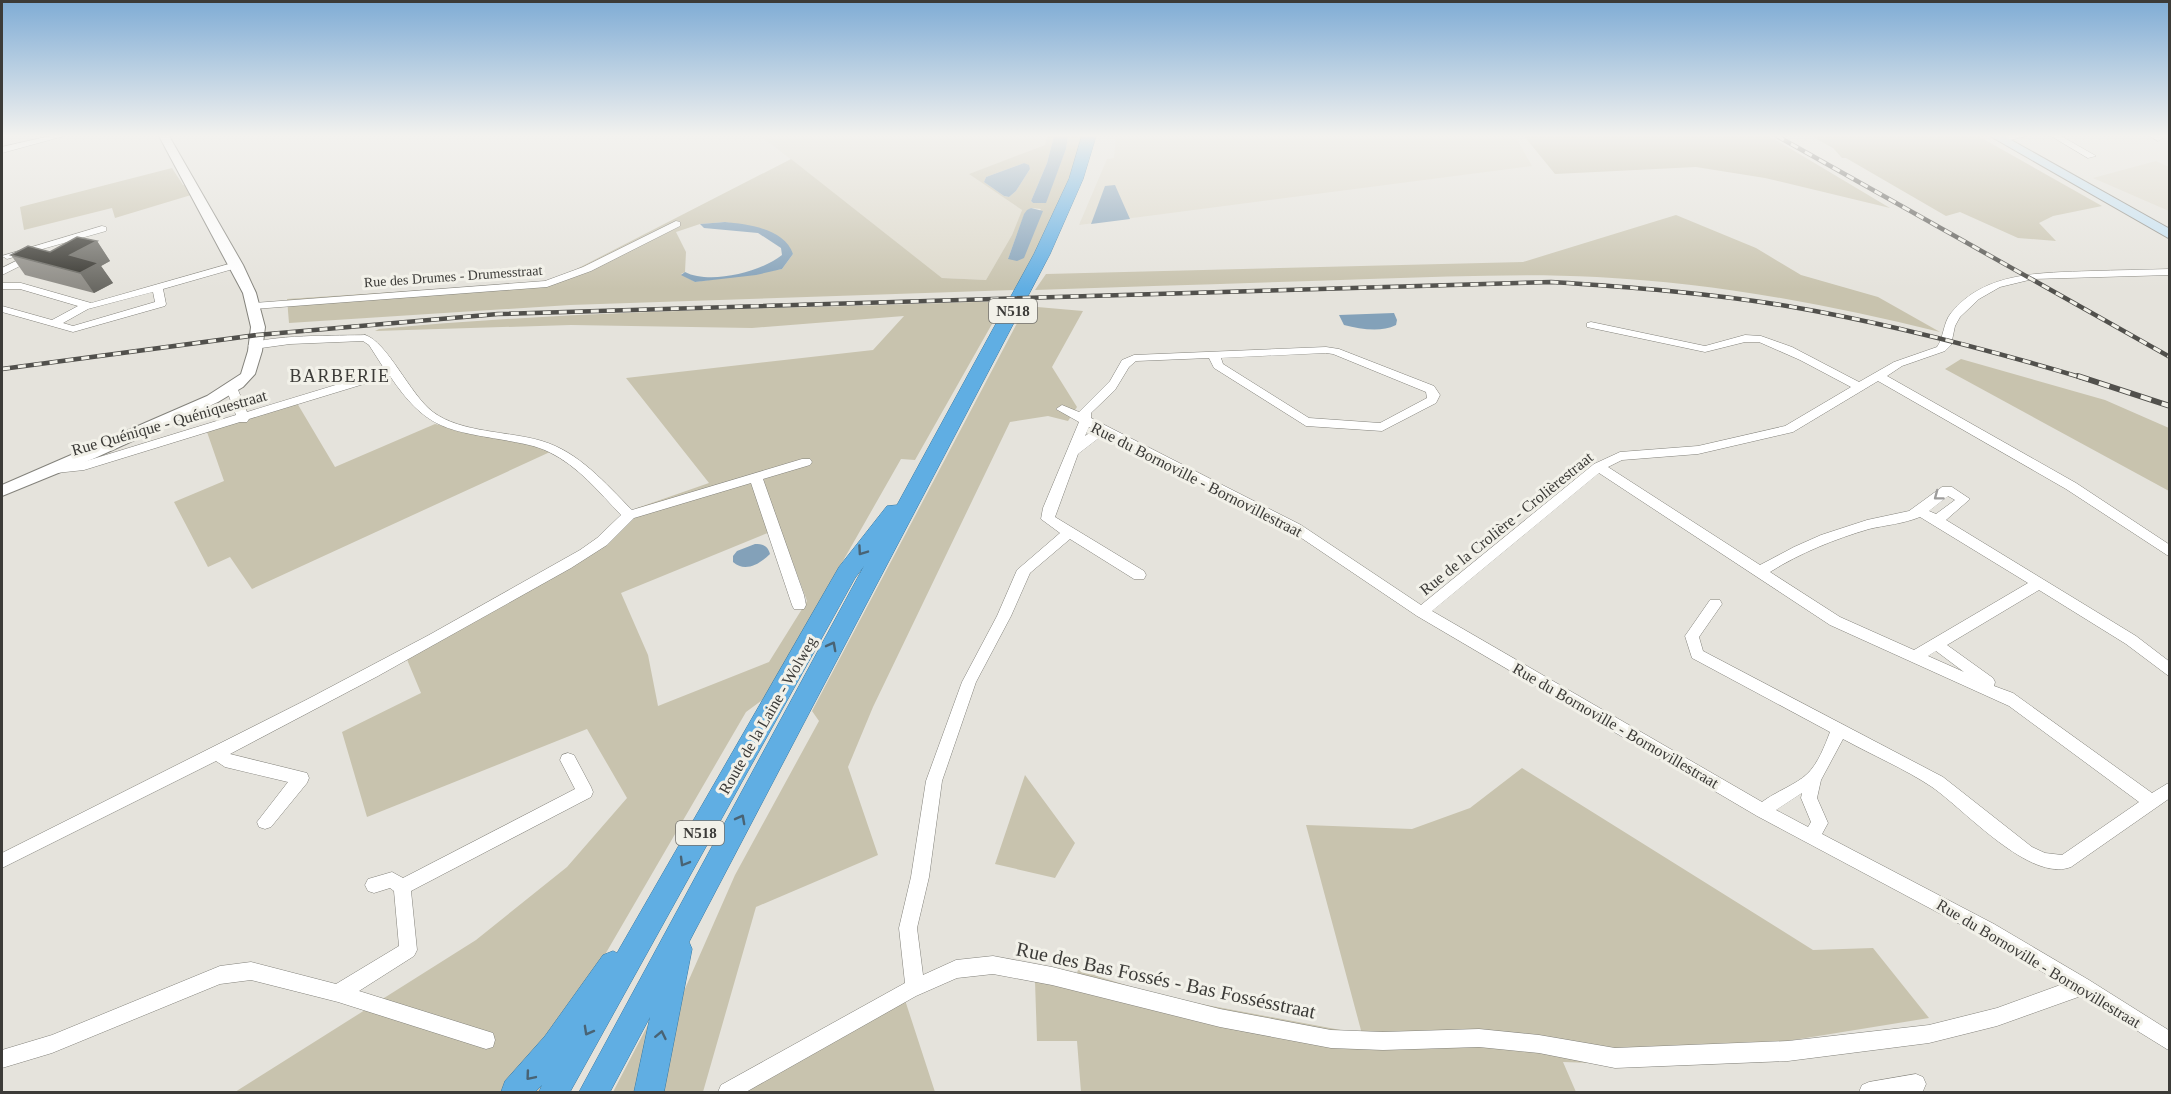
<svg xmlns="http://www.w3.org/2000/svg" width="2171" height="1094" font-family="'Times New Roman',serif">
<rect width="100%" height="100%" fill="#e5e3dc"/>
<path fill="#ddd9cb" d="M761,136h286l-2,9 -75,29 52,36 -10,25 -26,45 -44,-2z
M1116,136h399l17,30 -453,59 28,-66 7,-1z
M2156,161l13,6v44l-76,-33z"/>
<path fill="#c8c3ae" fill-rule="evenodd" d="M1047,136h7l-7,27 -16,38 2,2h12l21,-54 2,-13h15c-12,51 -40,110 -69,154l-444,15 -281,18 -2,-24 248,-16 24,-5 232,-119 151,119 44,2 26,-45 10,-25 -53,-36 76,-29zM1024,163l6,6 -14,22 -7,6 -5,-1 -20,-14 2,-5zM1031,208l10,1 -33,50 16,-44zM725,222l34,6 34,26 -11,15 -87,13 -14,-8 4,-2 1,-20 -10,-20 24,-8z
M1524,136h245l121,72 -125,-30 -69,-11 -141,7z
M1811,136h167l124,70 -49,10 -14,7 17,18 -38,-3 -58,-26 -14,4 -100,-58h-4l-9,-10z
M172,168l11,17 12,-3 6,10 -86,26 -3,-10 -88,22 -4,-23z
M1676,215l80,33 45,27 77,22 62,35c-113,-28 -226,-49 -343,-55 -76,-4 -152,0 -228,2 -112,4 -223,7 -334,11l11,-16 477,-12z
M1005,301l-90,159 -14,-1 -136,239 -19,14 -154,265 -39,91 -15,24h-303l241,-152 91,-73 60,-69 -40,-69 -220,88 -25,-85 79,-39 -18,-43 164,-90 70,-52 72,-25 -83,-105 247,-28 31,-34 -152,12 -181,-3 -196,6 4,-2c208,-20 417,-20 626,-28zM780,528l27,73 -38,61 -111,44 -10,-51 -27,-62z
M1026,306l57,5 -31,56 25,40 -9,14 -20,-5 -38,6 -137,285 -25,60 30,88 -122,52 -53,185h-90l51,-98 20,-3 51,-116 84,-154 -7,-10z
M1961,359l144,41 64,28v63l-224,-122z
M297,403l38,64 100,-43 110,23 5,5 -298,137 -22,-32 -22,10 -34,-65 50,-21 -17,-49z
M1522,768l291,182 60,-2 56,70 -178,29 -129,17 -59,-2 13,30h-495l-4,-51h-40l-2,-60 37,7 6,-18 86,27 198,37 -56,-209 106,4 58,-21z
M1025,775l50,68 -20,35 -60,-14z
M905,1000l30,92h-193z"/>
<path fill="#83a1b9" d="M1054,136h14l-2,13 -20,54h-13l-2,-2 16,-38z
M1024,163l5,2 1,4 -14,22 -7,6 -5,-1 -20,-14 2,-5z
M1115,185l15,34 -39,5 14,-38z
M1031,208l12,3 -19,47 -7,3 -9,-2 16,-45 3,-4z
M725,222c23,2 60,7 68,32l-11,15 -26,6 -61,7 -14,-7 4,-3c25,13 76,0 97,-17l-1,-7 -23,-15 -54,-5 -4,-4z
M1394,313l3,7 -1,5c-16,8 -35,4 -52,0l-5,-10z
M755,544c8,0 13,2 15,10 -10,10 -25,19 -37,8v-6l4,-5z"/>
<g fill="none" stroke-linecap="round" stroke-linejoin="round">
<g stroke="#83827b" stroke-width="1">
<path id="minor" d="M50,136h14l-62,17v-6z
M2006,136h20l-24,6 -5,-3z
M2051,136h10l35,20 -8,2z
M2150,136h10l3,2 -5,3z
M676,221l4,1v4l-89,45 -44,16 -293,22 -5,-3 5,-3 291,-22 38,-14z
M102,226l4,1v4l-99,28 -5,-3z
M20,259l4,1v4l-22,11v-7z
M236,262l5,3 -1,2 -77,22 3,15 -1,2 -92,26 -71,-20v-6l50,14 26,-14 -58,-17h-18v-6h19l70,20zM153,292l2,10 -82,24 -10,-3 25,-14z
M2170,269v6l-137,4 -33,8 -21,12 -19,18 -5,9 -4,19 -6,6 -43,15 -15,10 189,107 94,62v12l-104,-68 -188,-108 -85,51 -95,22 -76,6 -14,7 152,98 34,-18 27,-12 46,-15 42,-9 33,-24h10l18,12 -24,21 190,116 34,26v15l-44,-33 -87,-54 -92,55 46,33 2,4 -1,4 19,7 139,100 18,-11v16l-99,69c-41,16 -106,-57 -139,-80 -27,-18 -60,-32 -89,-48l-22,41 -4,18 11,25 -6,11 172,90 95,56 81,51v20l-89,-55 -84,30 -68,17 -141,18 -173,7 -76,-15 -60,-6 -96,3 -52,-2 -111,-21 -168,-42 -59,-11 -36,4 -41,18 -170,96h-28l3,-7 184,-102 -6,-55 12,-51 15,-96 36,-99 35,-66 20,-46 43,-37 -19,-14 2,-11 36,-86 -23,-13 6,-4 17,7 31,-31 12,-21 12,-5 192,-8 13,2 95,37 6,9 -4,8 -54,28 -76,-5 -92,-58 -5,-10 -73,3 -7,6 -14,23 -24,23v5l210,107 120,80 173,-141 26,-12 78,-6 87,-20 66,-39 -51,-27 -41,-18h-14l-40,10 -118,-25v-4l4,-1 114,24 40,-11 16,1 31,11 67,35 35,-20 43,-15c7,-10 6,-24 14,-34 34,-42 91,-40 140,-42 26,-1 52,-1 79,-2zM1326,353l7,1 93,38 1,6 -47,25 -71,-5 -86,-54 -2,-6zM1089,427l5,3 -9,6zM1104,434l187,97 126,85 340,200 225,120 81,48 -66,24 -68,17 -141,16 -173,7 -76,-13 -60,-6 -96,3 -52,-2 -111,-21 -168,-42 -59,-11 -37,4 -33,15 -6,-47 12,-51 13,-96 34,-99 35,-66 19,-43 40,-34 64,40h10l2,-4 -2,-4 -89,-54 23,-63zM1599,473l231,152 179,81 130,96 -77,53 -17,-2 -13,-6 -89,-70 -240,-126 -4,-14 23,-33 -2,-4h-10l-25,36 7,22 138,74c-5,13 -12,32 -23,42 -10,10 -32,18 -45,28l-330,-191zM1948,496l7,4 -19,14 -7,-3zM1920,517l108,66 -114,67 -74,-33 -70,-45c30,-19 65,-33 99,-43 17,-4 34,-5 51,-12zM1936,651l28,21 -36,-16zM1802,793l-1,5 10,24 -3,5 -32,-17z
M365,335c22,6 45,60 68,77 28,21 76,19 109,29 37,11 63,42 90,69l170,-51h8l2,3 -2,3 -47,14 41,116 2,10 -2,4h-10l-2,-4 -41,-122 -117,35 -27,27 -36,23 -193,108 -148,78 77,19 2,5 -2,5 -36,44 -6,2 -6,-2 -2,-5 31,-40 -63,-15 -9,-6 -214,107v-15l304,-153 123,-65 151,-85 17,-12 24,-23c-22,-23 -43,-49 -72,-63 -14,-7 -30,-9 -45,-12 -59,-10 -79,-12 -114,-64l-141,43 -2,3h-7l-156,48 -28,3 -6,-4 6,-4 27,-3 153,-47 -10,-27 2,-3h8l11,27 138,-42 -16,-25 -6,-4 -73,3 -36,5 -6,-3c14,-12 95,-10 117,-11z
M568,753l6,2 17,32 2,5 -2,5 -180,94 6,59 -3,6 -55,35 134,42 2,7 -2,7 -7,2 -148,-47 -87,-22 -31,4 -168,69 -50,15v-18l50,-15 168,-69 31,-4 85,22 63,-38 -5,-55 -4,-3 -16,5 -6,-2 -3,-6 3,-6 24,-7 11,6 172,-89 -15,-29 2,-5z
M1916,1074l7,3 3,7 -3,7 -4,1h-60l3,-7 7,-3z"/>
</g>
<g stroke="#83827b" stroke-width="2">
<path id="tertiary" d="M159,136h10l74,129 13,28 9,34 -3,24 -7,23 -12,13 -25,15 -123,56 -93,38v-11l205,-89 34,-22 7,-23 3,-24 -8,-34z"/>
</g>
<g stroke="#83827b" stroke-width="2">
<path id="secondary" d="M1990,136h14l166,93v10z"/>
</g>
<g stroke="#3979a3" stroke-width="1">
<path id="trunk" d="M1082,136h14l-13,43 -33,75 -361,688 3,7 -28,143h-30l16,-75 -40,75h-31l285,-526 -9,12 -285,514h-31l3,-7 -7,7h-34l4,-11 40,-45 58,-81 10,-4 4,2 222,-386 48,-61 10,-1 137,-251 35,-75z"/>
</g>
<use href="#minor" fill="#fff" fill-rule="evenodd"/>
<use href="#tertiary" fill="#fff" fill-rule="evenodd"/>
<use href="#secondary" fill="#c3e1f4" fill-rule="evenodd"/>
<use href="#trunk" fill="#60aee3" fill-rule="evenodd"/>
<g stroke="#51504c" stroke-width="4.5">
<path id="rail-far1" d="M1777,136l393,221
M2,369l255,-34 241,-21 1053,-32c79,5 157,11 236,24 100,17 199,43 296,72"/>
</g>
<g stroke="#51504c" stroke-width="6">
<path id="rail" d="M2078,376l92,30"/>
</g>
<use href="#rail-far1" stroke="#f2f1e9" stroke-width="3" stroke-dasharray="8" stroke-linecap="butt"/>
<use href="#rail" stroke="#f2f1e9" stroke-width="4" stroke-dasharray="11" stroke-linecap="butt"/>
</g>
<path fill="#8e8c86" d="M97,241l13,20 -9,5 12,17 -19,10 -69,-18 -14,-20 39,-3z"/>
<path fill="#6a6963" d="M97,241l13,20 -9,5 12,17 -19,10 -14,-20 -10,-18z"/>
<path fill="#36352f" stroke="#6a6963" stroke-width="1.5" d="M77,237l20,4 -27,14 29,8 -19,10 -69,-18 17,-9 22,6z"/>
<defs><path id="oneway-chevron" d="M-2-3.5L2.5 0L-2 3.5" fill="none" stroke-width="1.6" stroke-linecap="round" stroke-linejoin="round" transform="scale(1.5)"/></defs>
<use stroke="#9e9d9c" href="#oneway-chevron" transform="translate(1938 496) rotate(143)"/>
<g stroke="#496374">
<use href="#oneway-chevron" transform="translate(862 551) rotate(125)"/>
<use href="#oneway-chevron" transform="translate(832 646) rotate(-62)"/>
<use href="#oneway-chevron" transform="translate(741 819) rotate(-62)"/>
<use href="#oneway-chevron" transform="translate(684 862) rotate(120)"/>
<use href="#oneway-chevron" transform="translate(588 1031) rotate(119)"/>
<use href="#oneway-chevron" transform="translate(661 1035) rotate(-78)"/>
<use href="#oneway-chevron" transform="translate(530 1076) rotate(130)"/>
</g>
<linearGradient id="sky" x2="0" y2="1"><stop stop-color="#7facd5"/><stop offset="0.47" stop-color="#f3f2ef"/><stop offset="1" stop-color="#f3f2ef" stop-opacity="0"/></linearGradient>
<rect width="2171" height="289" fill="url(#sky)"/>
<g text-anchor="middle" stroke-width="6" stroke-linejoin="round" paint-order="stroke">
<g font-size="14" fill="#3c3b38" stroke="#f2f1e9">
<text transform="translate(453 276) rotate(-4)" y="5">Rue des Drumes - Drumesstraat</text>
</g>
<g fill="#f2f1e9" stroke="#73726d" stroke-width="1.5">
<rect x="989" y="299" width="48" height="24" rx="4.5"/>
<rect x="676" y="821" width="48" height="24" rx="4.5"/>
</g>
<g font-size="15" font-weight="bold" fill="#3c3b38">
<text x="1013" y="316">N518</text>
<text x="700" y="838">N518</text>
</g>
<g font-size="16" fill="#3c3b38" stroke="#f2f1e9">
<text transform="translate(169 422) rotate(-16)" y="6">Rue Quénique - Quéniquestraat</text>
<text transform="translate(1197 479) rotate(27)" y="6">Rue du Bornoville - Bornovillestraat</text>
<text transform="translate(1506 523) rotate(-39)" y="6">Rue de la Crolière - Crolièrestraat</text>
<text transform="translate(767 715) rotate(-60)" y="6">Route de la Laine - Wolweg</text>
<text transform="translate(1616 725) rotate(30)" y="6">Rue du Bornoville - Bornovillestraat</text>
<text transform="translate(2039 963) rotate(31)" y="6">Rue du Bornoville - Bornovillestraat</text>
</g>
<g font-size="18" letter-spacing="1.5" fill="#3c3b38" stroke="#f2f1e9">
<text x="340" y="382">BARBERIE</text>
</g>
<g font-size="20" fill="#3c3b38" stroke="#f2f1e9">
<text transform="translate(1166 980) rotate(12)" y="7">Rue des Bas Fossés - Bas Fossésstraat</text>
</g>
</g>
<rect width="2171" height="1094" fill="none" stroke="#3c3b38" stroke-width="6"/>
</svg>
